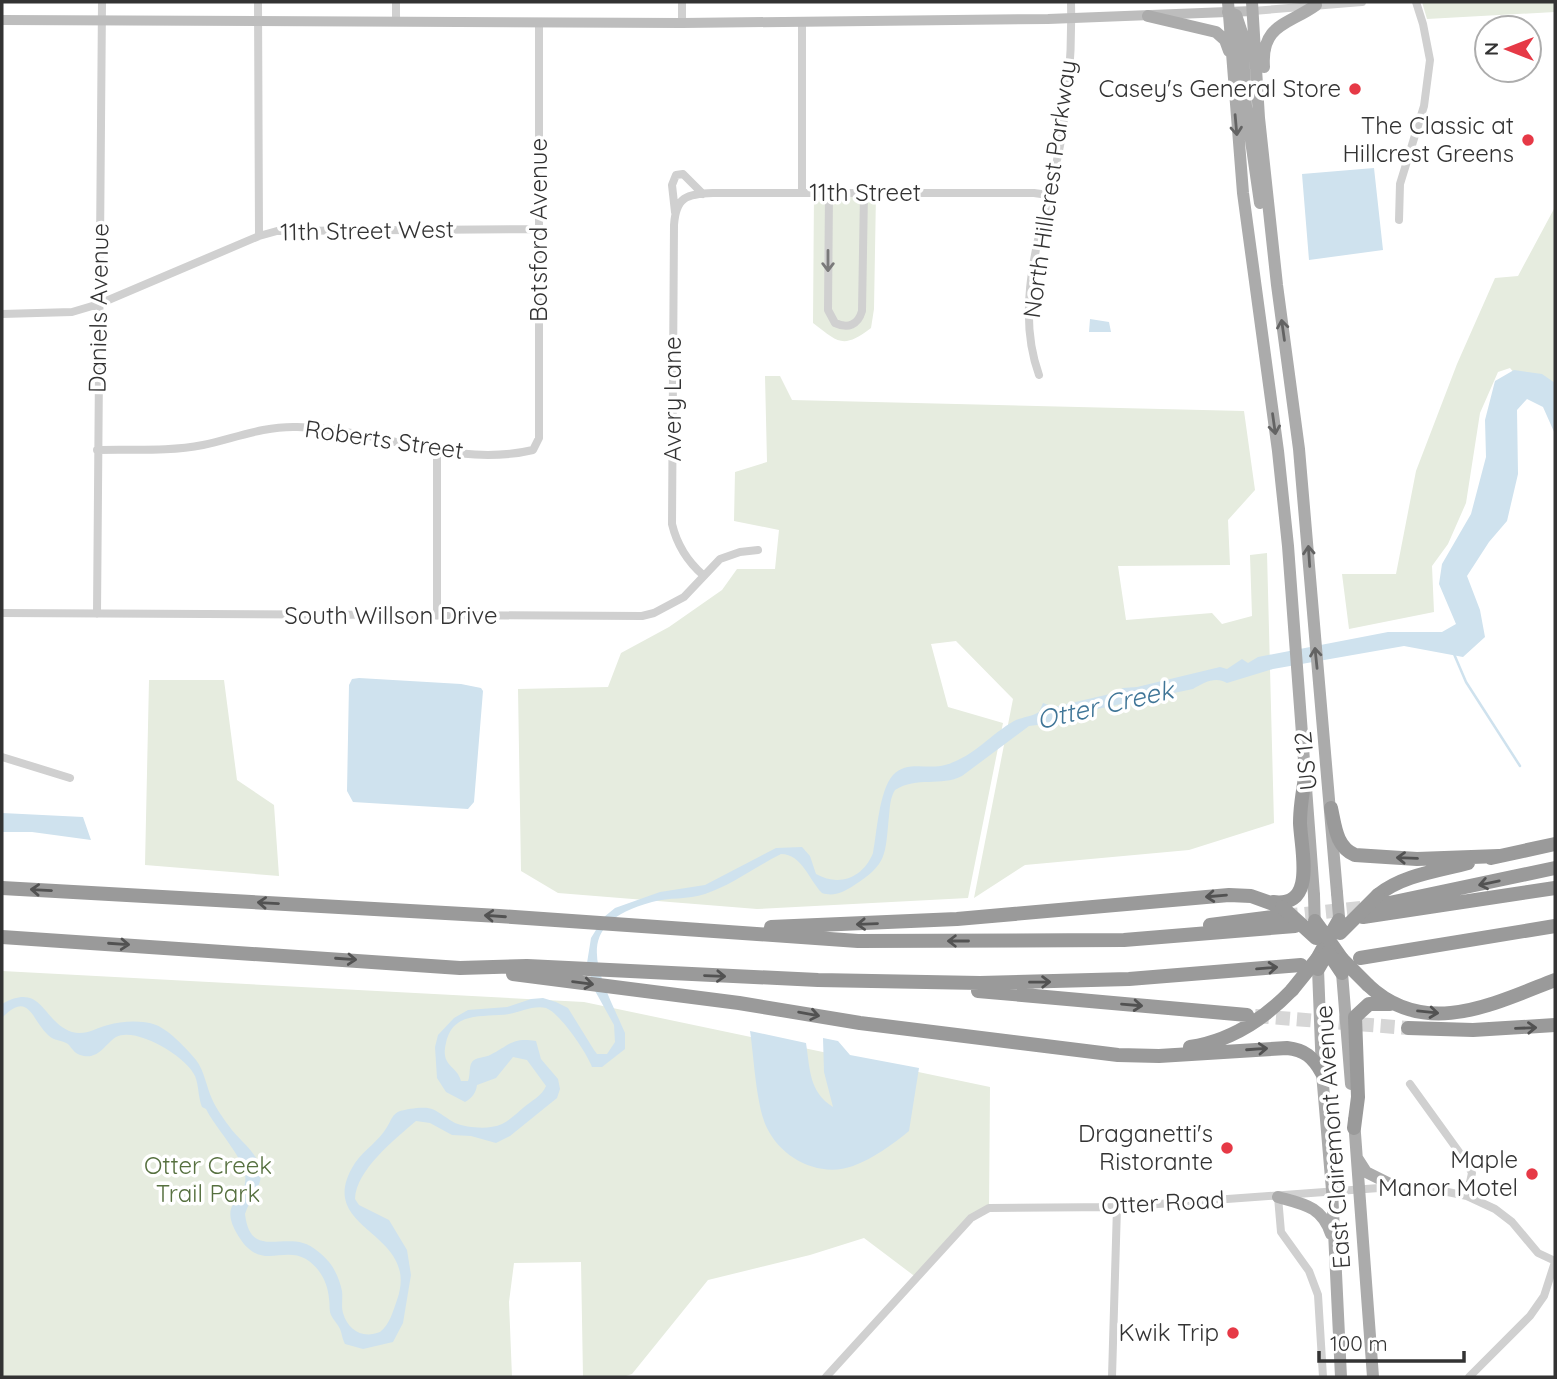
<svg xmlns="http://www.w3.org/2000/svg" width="1557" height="1379" font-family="Quicksand,sans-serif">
<rect width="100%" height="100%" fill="#fff"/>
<path fill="#e6ecdf" d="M1422,2h133v10l-128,7z
M814,193h62l-2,116 -3,19c-28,21 -32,15 -58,-5z
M1555,207v193l-30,-14 -15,-18 -12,4 -18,41 -14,90 -18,41 -16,22 2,46 -85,17 -7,-55h54l20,-103 41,-107 38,-86 23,-2z
M765,376h15l12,24 452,11 11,79 -27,30 2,45 -112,1 8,54 86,-7 10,11 30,-8 -2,-61 17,-2 7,270 -85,27 -164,15 -51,33 39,-199 -57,-58 -25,3 17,63 55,16 -35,175 -211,11 -199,-16 -37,-22 -3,-182 90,-2 13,-34 48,-26 53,-37 15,-21h38l4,-39 -45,-9 1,-49 32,-10z
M149,680h75l13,100 37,25 5,71 -134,-11z
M2,971l582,31 406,85 -1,121 -18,10 -54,60 -53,-40 -54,17 -102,25 -76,94 -9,3h-40l-2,-115 -67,1 -5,39 3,75h-510z"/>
<path fill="#cfe2ee" d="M1374,168l9,82 -74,10 -7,-86z
M1090,319l19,3 2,10h-22z
M1514,370l28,4 13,9v51l-12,-27 -16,-8 -10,11 1,64 -11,47 -18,21 -22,34 13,34 5,27 -22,20 -59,-11 -131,23 -46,14c-11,-7 -23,-1 -34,6l-115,24 -25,10 -24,3 -67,50c-21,11 -45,0 -67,14 -5,8 -5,17 -6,26 -4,39 -1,48 -36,70 -10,6 -19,11 -31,7 -13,-13 -20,-39 -41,-39 -26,13 -49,31 -76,40 -17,6 -36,3 -53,8 -86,23 -52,73 -27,131v16l-23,18h-10c-5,-14 -32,-54 -46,-59 -12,-3 -26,4 -37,6 -25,4 -56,-4 -63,29 -6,24 11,22 15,38h7c3,-7 0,-17 6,-21 5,-3 12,-3 16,-5 20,-10 22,-18 46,-14l5,18 17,20 2,10 -3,9 -47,38 -14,7 -25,-7 -19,-1 -22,-12 -14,-2c-21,18 -60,49 -61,78l4,6 30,15 18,30 4,25 -8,48 -10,19 -30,7 -18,-5c-3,-6 -3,-10 -5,-15 -2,-5 -7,-9 -9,-14 -2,-4 -1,-11 -2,-16 -1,-16 -9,-31 -23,-40 -25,-14 -47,15 -70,-27 -18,-33 13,-31 9,-58 -3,-18 -30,-47 -39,-65l-4,-2c-4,-10 -3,-21 -7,-31 -8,-19 -59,-50 -79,-39 -12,8 -18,24 -36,18 -6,-2 -8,-7 -12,-11 -6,-4 -14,-3 -20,-9 -17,-16 -19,-45 -46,-17v-14c41,-23 40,18 70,28 13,4 24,-4 36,-7 14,-4 34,-5 48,0 13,5 31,24 40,35 9,12 10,26 16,39 4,9 11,19 17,27 10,15 32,28 32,48 0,14 -12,26 -16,40 5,42 32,22 58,29 10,3 19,11 26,19 6,7 11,19 13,29 1,7 -1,15 1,22 5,17 19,26 37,19 10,-8 13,-21 17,-32 25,-71 -86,-68 -42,-137 9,-13 24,-22 32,-36 4,-6 5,-13 13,-16 8,-2 24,-5 32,-2 8,3 15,10 23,14 13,5 34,7 47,1 8,-4 15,-11 21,-16 8,-7 19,-12 23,-22l-19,-26 -14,-3 -17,21 -19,7c-1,8 -5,13 -12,17l-19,-10 -9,-14 -2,-31 3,-12 16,-17 14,-8 39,-3 24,-8 12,-1 13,4 12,6 26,42 3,4h10l8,-12 -1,-17 -20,-36 -7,-26 4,-25 13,-21 11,-9 45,-16 45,-7 71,-37 26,-1 8,9 6,18c23,13 47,4 57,-21 4,-21 6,-62 20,-78 14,-15 35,-5 52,-10 27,-7 46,-31 69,-44 8,-4 17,-4 25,-9l4,-9 11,4 60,-14 9,-5 14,-1 83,-20 7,2 15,-10 6,4 10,-6 130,-25h54l14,-8 -17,-40 3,-20 29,-50 15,-57 -1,-37 10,-39z
M359,678l102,6 20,4 2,3 -9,111 -6,7 -115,-7 -6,-11 2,-106 3,-6z
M2,813l81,4 8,23 -59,-8h-30z
M750,1031l56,12c4,26 3,49 27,64l-9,-35 -1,-34 15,3 12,14 69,13 -10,63c-17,14 -35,27 -56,35 -33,12 -71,-7 -86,-38 -11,-22 -13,-71 -17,-97z"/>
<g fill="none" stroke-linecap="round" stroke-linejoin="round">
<path stroke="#cfe2ee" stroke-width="2.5" d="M1454,654l12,28 54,84"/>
<path stroke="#d6d6d6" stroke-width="14" stroke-dasharray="14 7" stroke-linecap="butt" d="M1284,916l87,-9
M1255,1016l153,12"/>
<path stroke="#d0d0d0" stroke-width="8" d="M258,2l1,234
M396,2v20
M682,2v21
M1253,11l109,-9
M802,193v-171
M829,193l-1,117 7,13c13,6 23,2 27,-12l2,-119
M675,212l-3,-27 4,-10 7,-1 20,20
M1399,220l1,-36 24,-78 6,-46 -7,-36 -7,-22
M2,314l70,-2 27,-8 160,-68 18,-5 261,-2
M1039,375c-28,-77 9,-160 22,-235 8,-46 11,-92 10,-138
M97,450c35,-1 71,2 106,-5 32,-7 61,-19 94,-18 79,1 156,42 236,23l6,-12v-416
M703,575c-16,-14 -26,-30 -31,-51l2,-299c2,-28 12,-31 39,-32h321l14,2
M2,613l640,3 12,-3 30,-16 36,-38 20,-7 18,-2
M97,614l5,-612
M437,616v-165
M2,757l68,21
M1410,1084l57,79 5,10 -5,23
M1278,1197l3,35 28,39 9,24 5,82
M826,1377l145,-159 18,-10 128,-1 262,-19 59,2 29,6 28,13 17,13 26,31 17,8
M1112,1377l5,-170
M1469,1377l61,-61 14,-20 11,-34"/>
<path stroke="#bdbdbd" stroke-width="10" d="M2,20l680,3 366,-4 205,-8"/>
<path stroke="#ababab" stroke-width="12" d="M1228,2l15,191 35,258 10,95 26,349
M1252,2l7,116 18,167 22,164 38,444
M1228,12l8,3 6,18 4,73 14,97
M1148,16l68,16 9,8 4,11
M1264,67c-3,-43 24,-42 52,-62
M1318,969l4,104 10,117 9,187
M1342,973l9,111
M1354,1120l19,257
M1357,1158l9,14 32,16
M1278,1197c25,7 44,9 53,37"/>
<path stroke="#9a9a9a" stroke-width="14" d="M1331,808c4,18 5,39 24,47l62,4 82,-3
M1491,858l64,-14
M2,888l497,28 359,25 266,-1 171,-14
M1378,895c25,-20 60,-24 90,-32
M1273,902c44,6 28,-52 27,-79 0,-17 3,-34 6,-50
M1375,906l180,-38
M1363,917l192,-29
M1210,925l71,-9
M771,927l186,-8 272,-24 22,1 31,11
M2,937l458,31 67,-2 291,14 162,3 149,-4 172,-14
M1360,958l195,-32
M1317,959l11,-20 14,20
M513,974l226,29 121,20 258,32 41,1 128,-8c18,2 26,9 35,25
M1368,985c57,54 125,19 187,-5
M978,991l269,24
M1408,1028l65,2 82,-5
M1190,1047c41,-6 75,-29 102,-57
M1354,1128l4,-31 -3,-80 14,-13h21"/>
<path stroke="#ababab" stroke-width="12" d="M1337,893l3,36
M1314,895l1,35"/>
<path stroke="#9a9a9a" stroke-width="14" d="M1282,907l34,31
M1315,921l13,18 11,-19
M1340,933l38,-38
M1342,959l26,26
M1318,969l10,-17 14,21
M1292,990l25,-31"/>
</g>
<defs><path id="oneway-shaft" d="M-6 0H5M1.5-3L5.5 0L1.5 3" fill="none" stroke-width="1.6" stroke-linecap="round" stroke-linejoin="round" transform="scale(1.75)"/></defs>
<g stroke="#636363">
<use href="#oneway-shaft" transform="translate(1236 125) rotate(85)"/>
<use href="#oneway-shaft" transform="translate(1283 330) rotate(-98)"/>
<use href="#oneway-shaft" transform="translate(1274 424) rotate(82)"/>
<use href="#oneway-shaft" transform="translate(1309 556) rotate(-94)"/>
<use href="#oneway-shaft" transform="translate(1316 658) rotate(-96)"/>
</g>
<use stroke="#7a7a7a" href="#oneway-shaft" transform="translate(828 261) rotate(90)"/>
<g stroke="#525252">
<use href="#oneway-shaft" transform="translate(1407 858) rotate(-178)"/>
<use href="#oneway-shaft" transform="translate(1489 883) rotate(168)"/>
<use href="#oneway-shaft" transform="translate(41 890) rotate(-177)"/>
<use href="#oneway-shaft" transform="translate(1216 896) rotate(175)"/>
<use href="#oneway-shaft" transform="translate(268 903) rotate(-177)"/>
<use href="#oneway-shaft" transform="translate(495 916) rotate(-176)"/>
<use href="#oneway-shaft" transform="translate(867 924) rotate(178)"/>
<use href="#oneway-shaft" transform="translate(958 941) rotate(-180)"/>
<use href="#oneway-shaft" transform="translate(119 944) rotate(4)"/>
<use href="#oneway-shaft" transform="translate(346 959) rotate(4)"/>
<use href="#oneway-shaft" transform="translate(1267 968) rotate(-5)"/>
<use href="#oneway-shaft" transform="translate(715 976) rotate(2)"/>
<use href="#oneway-shaft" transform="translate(1040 982) rotate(-1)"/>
<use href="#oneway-shaft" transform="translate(583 983) rotate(7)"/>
<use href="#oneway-shaft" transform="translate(1132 1005) rotate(5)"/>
<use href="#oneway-shaft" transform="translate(1428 1012) rotate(6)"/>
<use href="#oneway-shaft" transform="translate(809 1014) rotate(10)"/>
<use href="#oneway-shaft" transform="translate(1526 1028) rotate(-2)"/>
<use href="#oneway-shaft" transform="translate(1257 1049) rotate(-4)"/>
</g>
<g fill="#e63946" stroke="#fff" stroke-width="2.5">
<circle cx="1355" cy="89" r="7"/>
<circle cx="1528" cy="140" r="7"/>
<circle cx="1227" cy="1148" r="7"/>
<circle cx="1532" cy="1174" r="7"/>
<circle cx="1233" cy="1333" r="7"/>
</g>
<g text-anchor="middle" stroke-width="7" stroke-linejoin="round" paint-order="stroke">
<g font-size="24" fill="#333" stroke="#fff" text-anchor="end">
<text x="1341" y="97">Casey's General Store</text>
<text x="1514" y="134">The Classic at<tspan x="1514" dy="28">Hillcrest Greens</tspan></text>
<text x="1213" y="1142">Draganetti's<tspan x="1213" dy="28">Ristorante</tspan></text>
<text x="1518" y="1168">Maple<tspan x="1518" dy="28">Manor Motel</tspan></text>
<text x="1219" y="1341">Kwik Trip</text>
</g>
<g font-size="24" fill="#333" stroke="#fff">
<text transform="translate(1050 189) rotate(-82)" y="8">North Hillcrest Parkway</text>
<text x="865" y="201">11th Street</text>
<text transform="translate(539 230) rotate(-90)" y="8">Botsford Avenue</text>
<text transform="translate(367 231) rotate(-1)" y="8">11th Street West</text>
<text transform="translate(99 308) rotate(-89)" y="8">Daniels Avenue</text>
<text transform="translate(673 399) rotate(-90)" y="8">Avery Lane</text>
<text transform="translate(384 440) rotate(8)" y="8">Roberts Street</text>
<text x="391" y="624">South Willson Drive</text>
<text transform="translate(1306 761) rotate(-96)" y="8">US 12</text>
<text transform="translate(1333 1137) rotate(-94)" y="8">East Clairemont Avenue</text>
<text transform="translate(1163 1203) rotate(-3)" y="8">Otter Road</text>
</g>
<g font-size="24" fill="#56703f" stroke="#fff">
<text x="208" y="1174">Otter Creek<tspan x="208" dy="28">Trail Park</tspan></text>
</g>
<g font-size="26" font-style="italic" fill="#3f7597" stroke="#fff">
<text transform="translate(1105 705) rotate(-13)" y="9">Otter Creek</text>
</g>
</g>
<rect width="1557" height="1379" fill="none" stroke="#333333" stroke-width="7"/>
<g transform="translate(1508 49) rotate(270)"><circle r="33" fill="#ffffff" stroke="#adadad" stroke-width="2"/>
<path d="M0-5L12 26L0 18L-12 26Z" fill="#e63946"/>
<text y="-10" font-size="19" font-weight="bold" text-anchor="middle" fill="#333333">N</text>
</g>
<path d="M1319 1351v10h145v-10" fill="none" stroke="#333333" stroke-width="3.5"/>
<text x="1330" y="1351" font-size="21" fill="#333333" stroke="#ffffff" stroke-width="5" paint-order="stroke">100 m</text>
</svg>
